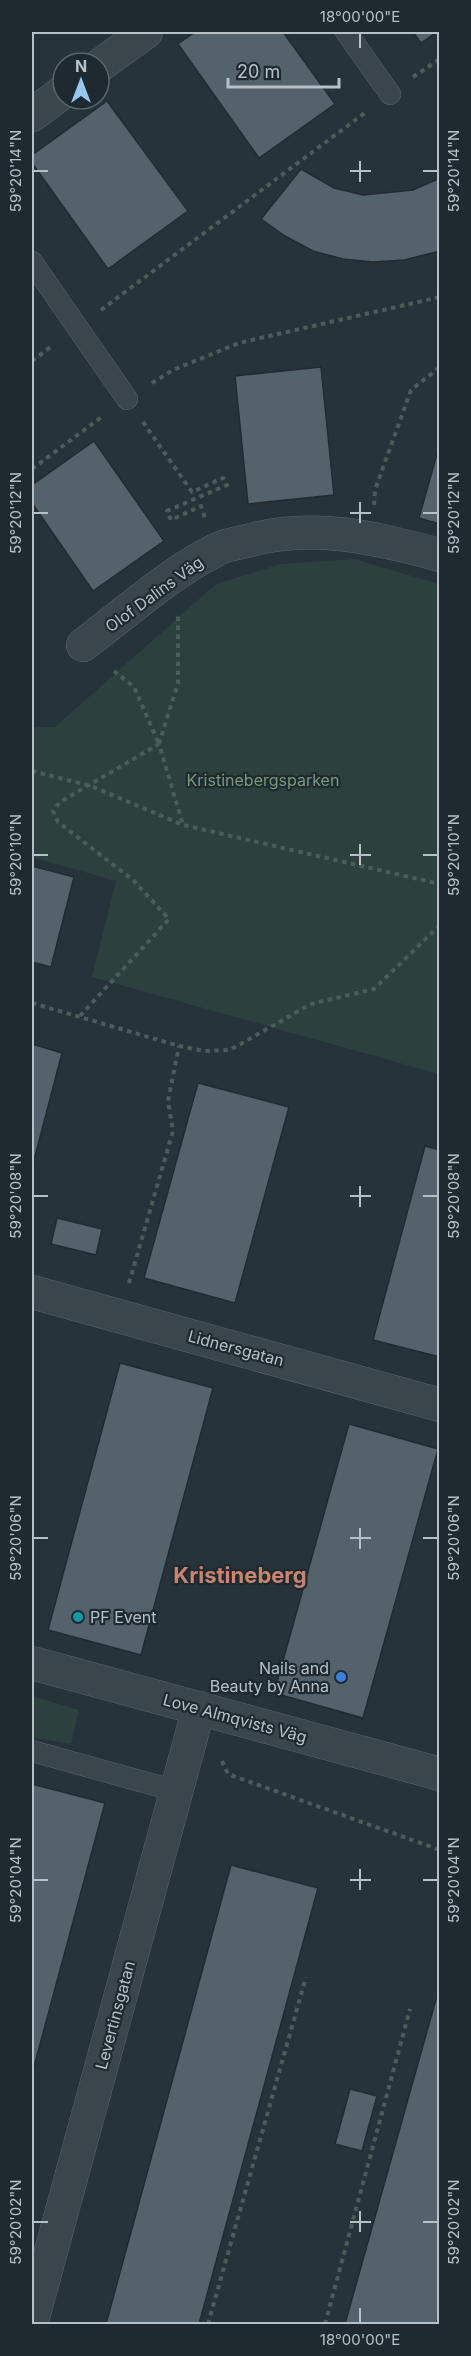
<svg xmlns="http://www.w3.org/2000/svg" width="471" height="2356" font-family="Inter,sans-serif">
<rect width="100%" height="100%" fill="#27333b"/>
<path fill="#2c413e" d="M354,559l85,25v490l-347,-97 24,-96 -84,-24v-130h23l161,-143 65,-20z
M32,1696l47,14 -8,34 -39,-7z"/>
<path fill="#54626c" stroke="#212c32" stroke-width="1.5" d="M195,32h88l52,72 -76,54 -81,-114z
M413,32h24l-16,11z
M107,101l81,110 -80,58 -76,-106v-8z
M301,169l33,19 29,7 50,-5 27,-12v73l-36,9 -31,2 -30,-3 -30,-8 -28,-15 -24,-17z
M321,367l13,128 -86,9 -13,-128z
M94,441l70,100 -71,50 -61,-88v-18z
M440,443v81l-21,-6z
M32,866l42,11 -23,90 -19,-5z
M32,1044l30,9 -30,115z
M198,1083l91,24 -54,196 -91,-25z
M425,1146l15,4v207l-67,-17z
M57,1218l45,11 -6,26 -45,-11z
M120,1363l93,25 -72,267 -93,-25z
M349,1424l89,25 -75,269 -89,-25z
M32,1784l73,19 -73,271z
M231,1865l87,23 -119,436h-93z
M440,1985v328l-4,11h-91z
M350,2089l27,7 -15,55 -27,-7z"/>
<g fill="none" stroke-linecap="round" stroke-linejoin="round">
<g stroke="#58636a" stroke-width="22">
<path id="service" d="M346,32l44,62
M32,262l95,137
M32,1751l144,40"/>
</g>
<g stroke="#58636a" stroke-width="34">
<path id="minor" d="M99,66l47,-34
M32,115l31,-23
M83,645c43,-32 85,-71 133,-95 9,-5 21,-7 31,-9 66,-19 128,-3 193,14
M32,1292l408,113
M32,1663l408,111
M32,2321l167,-613"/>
</g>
<path stroke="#4a5d5b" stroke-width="4" stroke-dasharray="4.5 4.5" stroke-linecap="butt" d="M413,77l27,-18
M101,310l265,-198
M32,361l21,-16
M152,383l21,-13 66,-27 201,-46
M143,422l49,70 31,-14 4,7 -60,26 4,9 30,-14 4,12
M32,469l71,-53
M374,505l1,-15 36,-100 29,-23
M114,671l20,16 25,57
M159,744l19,-61v-67
M32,771l59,15 92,39 257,59
M32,1003l147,43 25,5 26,-1 81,-46 63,-15 66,-64
M80,1016l89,-97 -36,-39 -75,-58 -5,-11 7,-9 99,-58 24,81
M129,1283l44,-152 -5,-30 11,-55
M222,1761l6,13 212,76
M208,2324l98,-347
M325,2324l85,-315"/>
<use href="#service" stroke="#3a454c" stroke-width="21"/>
<use href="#minor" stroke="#3a454c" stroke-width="33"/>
</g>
<path fill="none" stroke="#b6c0c7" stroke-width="2" d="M360,33v15M360,161v21M33,171h15M350,171h21M423,171h15M360,502v21M33,513h15M350,513h21M423,513h15M360,844v21M33,855h15M350,855h21M423,855h15M360,1186v21M33,1196h15M350,1196h21M423,1196h15M360,1528v21M33,1538h15M350,1538h21M423,1538h15M360,1869v21M33,1880h15M350,1880h21M423,1880h15M360,2211v21M33,2222h15M350,2222h21M423,2222h15M360,2308v15"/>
<circle fill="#0f9aa8" stroke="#1f2a30" stroke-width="2" cx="78" cy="1617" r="6"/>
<circle fill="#3f7fe0" stroke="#1f2a30" stroke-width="2" cx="341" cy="1677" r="6"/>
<g text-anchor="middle" stroke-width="4.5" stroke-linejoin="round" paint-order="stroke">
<g font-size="16" fill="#b6c0c7" stroke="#1f2a30">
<text transform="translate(154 594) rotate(-36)" y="6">Olof Dalins Väg</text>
<text transform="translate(236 1348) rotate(15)" y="6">Lidnersgatan</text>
<text transform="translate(235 1718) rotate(15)" y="6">Love Almqvists Väg</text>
<text transform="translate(115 2015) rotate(-75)" y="6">Levertinsgatan</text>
</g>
<g font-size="16" fill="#779a78" stroke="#1f2a30">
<text x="263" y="786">Kristinebergsparken</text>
</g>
<g font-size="16" fill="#b6c0c7" stroke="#1f2a30" text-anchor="start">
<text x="90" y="1623">PF Event</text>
<text x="329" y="1674" text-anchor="end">Nails and<tspan x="329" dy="18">Beauty by Anna</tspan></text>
</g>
<g font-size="22" font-weight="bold" fill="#c9846e" stroke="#1f2a30">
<text x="240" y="1583">Kristineberg</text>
</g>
</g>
<rect width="471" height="2356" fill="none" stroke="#1f2a30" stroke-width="66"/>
<g transform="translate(81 81)"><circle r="28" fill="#1f2a30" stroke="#5b666c" stroke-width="1.5"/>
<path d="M0-4.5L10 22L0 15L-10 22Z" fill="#95c8ed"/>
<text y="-9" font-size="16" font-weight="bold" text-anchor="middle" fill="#b6c0c7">N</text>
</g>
<path d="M228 78v9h111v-9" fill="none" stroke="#b6c0c7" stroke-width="3"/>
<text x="237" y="78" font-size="18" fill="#b6c0c7" stroke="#1f2a30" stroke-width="4.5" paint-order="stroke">20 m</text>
<rect x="33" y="33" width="405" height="2290" fill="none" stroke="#b6c0c7" stroke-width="2"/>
<g font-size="15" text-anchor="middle" fill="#b6c0c7">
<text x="360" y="22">18°00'00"E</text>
<text transform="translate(16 171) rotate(-90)" y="5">59°20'14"N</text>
<text transform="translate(454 171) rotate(-90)" y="5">59°20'14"N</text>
<text transform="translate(16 513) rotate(-90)" y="5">59°20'12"N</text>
<text transform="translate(454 513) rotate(-90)" y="5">59°20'12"N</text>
<text transform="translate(16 855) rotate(-90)" y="5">59°20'10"N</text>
<text transform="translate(454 855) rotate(-90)" y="5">59°20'10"N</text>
<text transform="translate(16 1196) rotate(-90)" y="5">59°20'08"N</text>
<text transform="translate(454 1196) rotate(-90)" y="5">59°20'08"N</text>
<text transform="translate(16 1538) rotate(-90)" y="5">59°20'06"N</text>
<text transform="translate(454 1538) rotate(-90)" y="5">59°20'06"N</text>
<text transform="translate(16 1880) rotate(-90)" y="5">59°20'04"N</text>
<text transform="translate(454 1880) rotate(-90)" y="5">59°20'04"N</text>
<text transform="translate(16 2222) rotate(-90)" y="5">59°20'02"N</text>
<text transform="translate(454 2222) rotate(-90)" y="5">59°20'02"N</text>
<text x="360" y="2345">18°00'00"E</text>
</g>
</svg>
